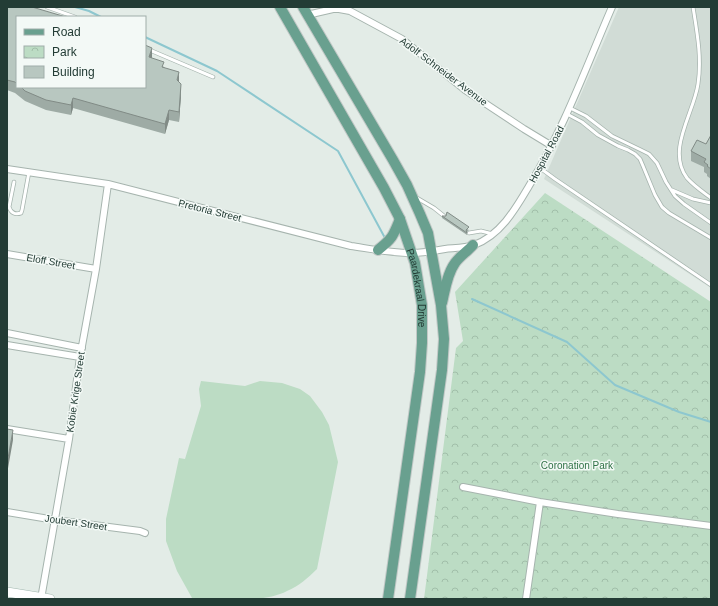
<svg xmlns="http://www.w3.org/2000/svg" width="718" height="606" font-family="Helvetica,sans-serif">
<defs>
<pattern id="park-crowns" width="20" height="18" patternUnits="userSpaceOnUse"><rect width="20" height="18" fill="#bcdcc4"/><path d="M2 6a3 3 0 1 1 6 0M12 15a3 3 0 1 1 6 0" fill="none" stroke="#a1bea9"/></pattern>
</defs>
<rect width="100%" height="100%" fill="#e3ece7"/>
<path fill="#d1dcd6" d="M619,7h92v281l-167,-109z"/>
<path fill="#bcdcc4" d="M201,381l44,5 15,-5 22,2 18,6 10,7 12,16 7,13 9,37 -21,107c-9,9 -18,17 -30,22 -22,12 -63,8 -88,8l-7,-1 -15,-27 -11,-30v-22l13,-61 6,1 16,-53 -2,-17z"/>
<path fill="url(#park-crowns)" d="M545,193l166,109v297h-287l32,-251 7,-7 -8,-49z"/>
<g fill="none" stroke-linecap="round" stroke-linejoin="round">
<path stroke="#8dc7cf" stroke-width="2" d="M75,7l14,4 12,6
M145,37l72,34 121,80 47,87
M472,299l95,43 48,43 64,27 32,10"/>
<g stroke="#a6b4ae" stroke-width="4.5">
<path id="service" d="M47,7l28,10
M693,7c4,25 9,51 5,77 -4,29 -32,66 -11,94 7,8 16,14 24,20
M145,48l68,29
M570,108l16,8 26,20 29,14 8,4 8,9 9,19 9,14 9,8 27,19
M567,114l15,8 16,13 20,11 10,4 7,4 5,5 3,7 12,29 7,12 7,6 42,25
M540,168l15,11 156,106
M14,182l-5,25c2,6 6,8 12,6l1,-3 7,-38
M672,190l21,9 18,4
M417,198l17,10 10,8
M469,233l12,-2 12,3"/>
</g>
<g stroke="#a6b4ae" stroke-width="8">
<path id="minor" d="M307,15l26,-6h6l11,2 52,28 63,51 59,39 28,17
M7,169l101,15 243,62c20,3 40,7 60,7 11,0 23,-2 34,-4 9,-1 20,-1 29,-4 27,-10 42,-37 55,-59 35,-57 57,-119 83,-179
M7,254l89,15
M7,333l75,15
M7,345l73,12
M7,429l62,10
M463,487l77,15 78,12 93,12
M7,512l48,8 85,11 5,2
M41,599l28,-160 11,-82 16,-88 12,-85
M526,599l14,-97"/>
</g>
<g stroke="#a1b7af" stroke-width="10">
<path id="secondary" d="M7,592l43,7"/>
</g>
<g stroke="#c1c8c6" stroke-width="12">
<g id="primary">
<path id="s1" d="M280,7l104,181 16,31 15,44 7,42v38l-2,29 -32,227"/>
<path d="M303,7l90,153 14,25 13,29 8,19 13,72 3,34 -2,31 -32,229"/>
<path d="M378,250c15,-12 15,-14 22,-31"/>
<path d="M442,303c3,-13 5,-29 13,-40 5,-7 13,-12 18,-18"/>
</g>
</g>
<use href="#service" stroke="#fff" stroke-width="3"/>
<use href="#minor" stroke="#fff" stroke-width="6"/>
<use href="#secondary" stroke="#fff" stroke-width="9"/>
<use href="#primary" stroke="#69a08f" stroke-width="10"/>
</g>
<path fill="#9eaba5" d="M7,7l10,10v70h128l7,-29 12,9 15,15 2,13 -2,27 -10,-2 -4,14 -92,-26 -2,7 -25,-5 -21,-9 -10,-8 -8,-3z
M711,135v44l-4,-3v-2l-3,-2v-5l-13,-6v-10l15,-7z
M442,216l27,14 -2,2v3l-25,-17z"/>
<path fill="#818b86" d="M152,48v11l-3,-2z
M179,72v10l-2,-2z
M181,84v11l-2,27v-10z
M73,98v10l-2,7v-10z
M169,110v10l-4,14v-10z
M13,430v10l-6,34v-10z"/>
<path fill="#b8c7c0" stroke="#818b86" d="M7,7h25l34,10h-49v67l-2,-2 -8,-2z
M145,45l7,3 -3,9 15,5 -2,5 17,5 -2,8 4,4 -2,28 -10,-2 -4,14 -92,-26 -2,7 -25,-5 -21,-9 -4,-4h124z
M711,135v34l-4,-3 1,-1 -4,-3 2,-3 -15,-8 6,-11 9,4z
M447,212l22,15 -3,3 1,3 -25,-17h4z
M7,429l6,1 -6,34z"/>
<g text-anchor="middle" stroke-width="3" stroke-linejoin="round" paint-order="stroke">
<g font-size="10" fill="#233c35" stroke="#f3f9f6">
<text transform="translate(444 71) rotate(37)" y="4">Adolf Schneider Avenue</text>
<text transform="translate(546 154) rotate(-62)" y="4">Hospital Road</text>
<text transform="translate(210 210) rotate(14)" y="4">Pretoria Street</text>
<text transform="translate(51 261) rotate(10)" y="4">Eloff Street</text>
<text dy="4" stroke="none"><textPath href="#s1" startOffset="315">Paardekraal Drive</textPath></text>
<text transform="translate(75 392) rotate(-82)" y="4">Kobie Krige Street</text>
<text transform="translate(76 522) rotate(8)" y="4">Joubert Street</text>
</g>
<g font-size="10" fill="#2f7246" stroke="#f3f9f6">
<text x="577" y="469">Coronation Park</text>
</g>
</g>
<rect width="718" height="606" fill="none" stroke="#233c35" stroke-width="16"/>
<rect x="16" y="16" width="130" height="72" fill="#f3f9f6" stroke="#a0ada9"/>
<rect x="24" y="29" width="20" height="6" fill="#69a08f" stroke="#a0ada9"/>
<text x="52" y="36" font-size="12" fill="#233c35">Road</text>
<rect x="24" y="46" width="20" height="12" fill="url(#park-crowns)" stroke="#a0ada9"/>
<text x="52" y="56" font-size="12" fill="#233c35">Park</text>
<rect x="24" y="66" width="20" height="12" fill="#b8c7c0" stroke="#a0ada9"/>
<text x="52" y="76" font-size="12" fill="#233c35">Building</text>
</svg>
